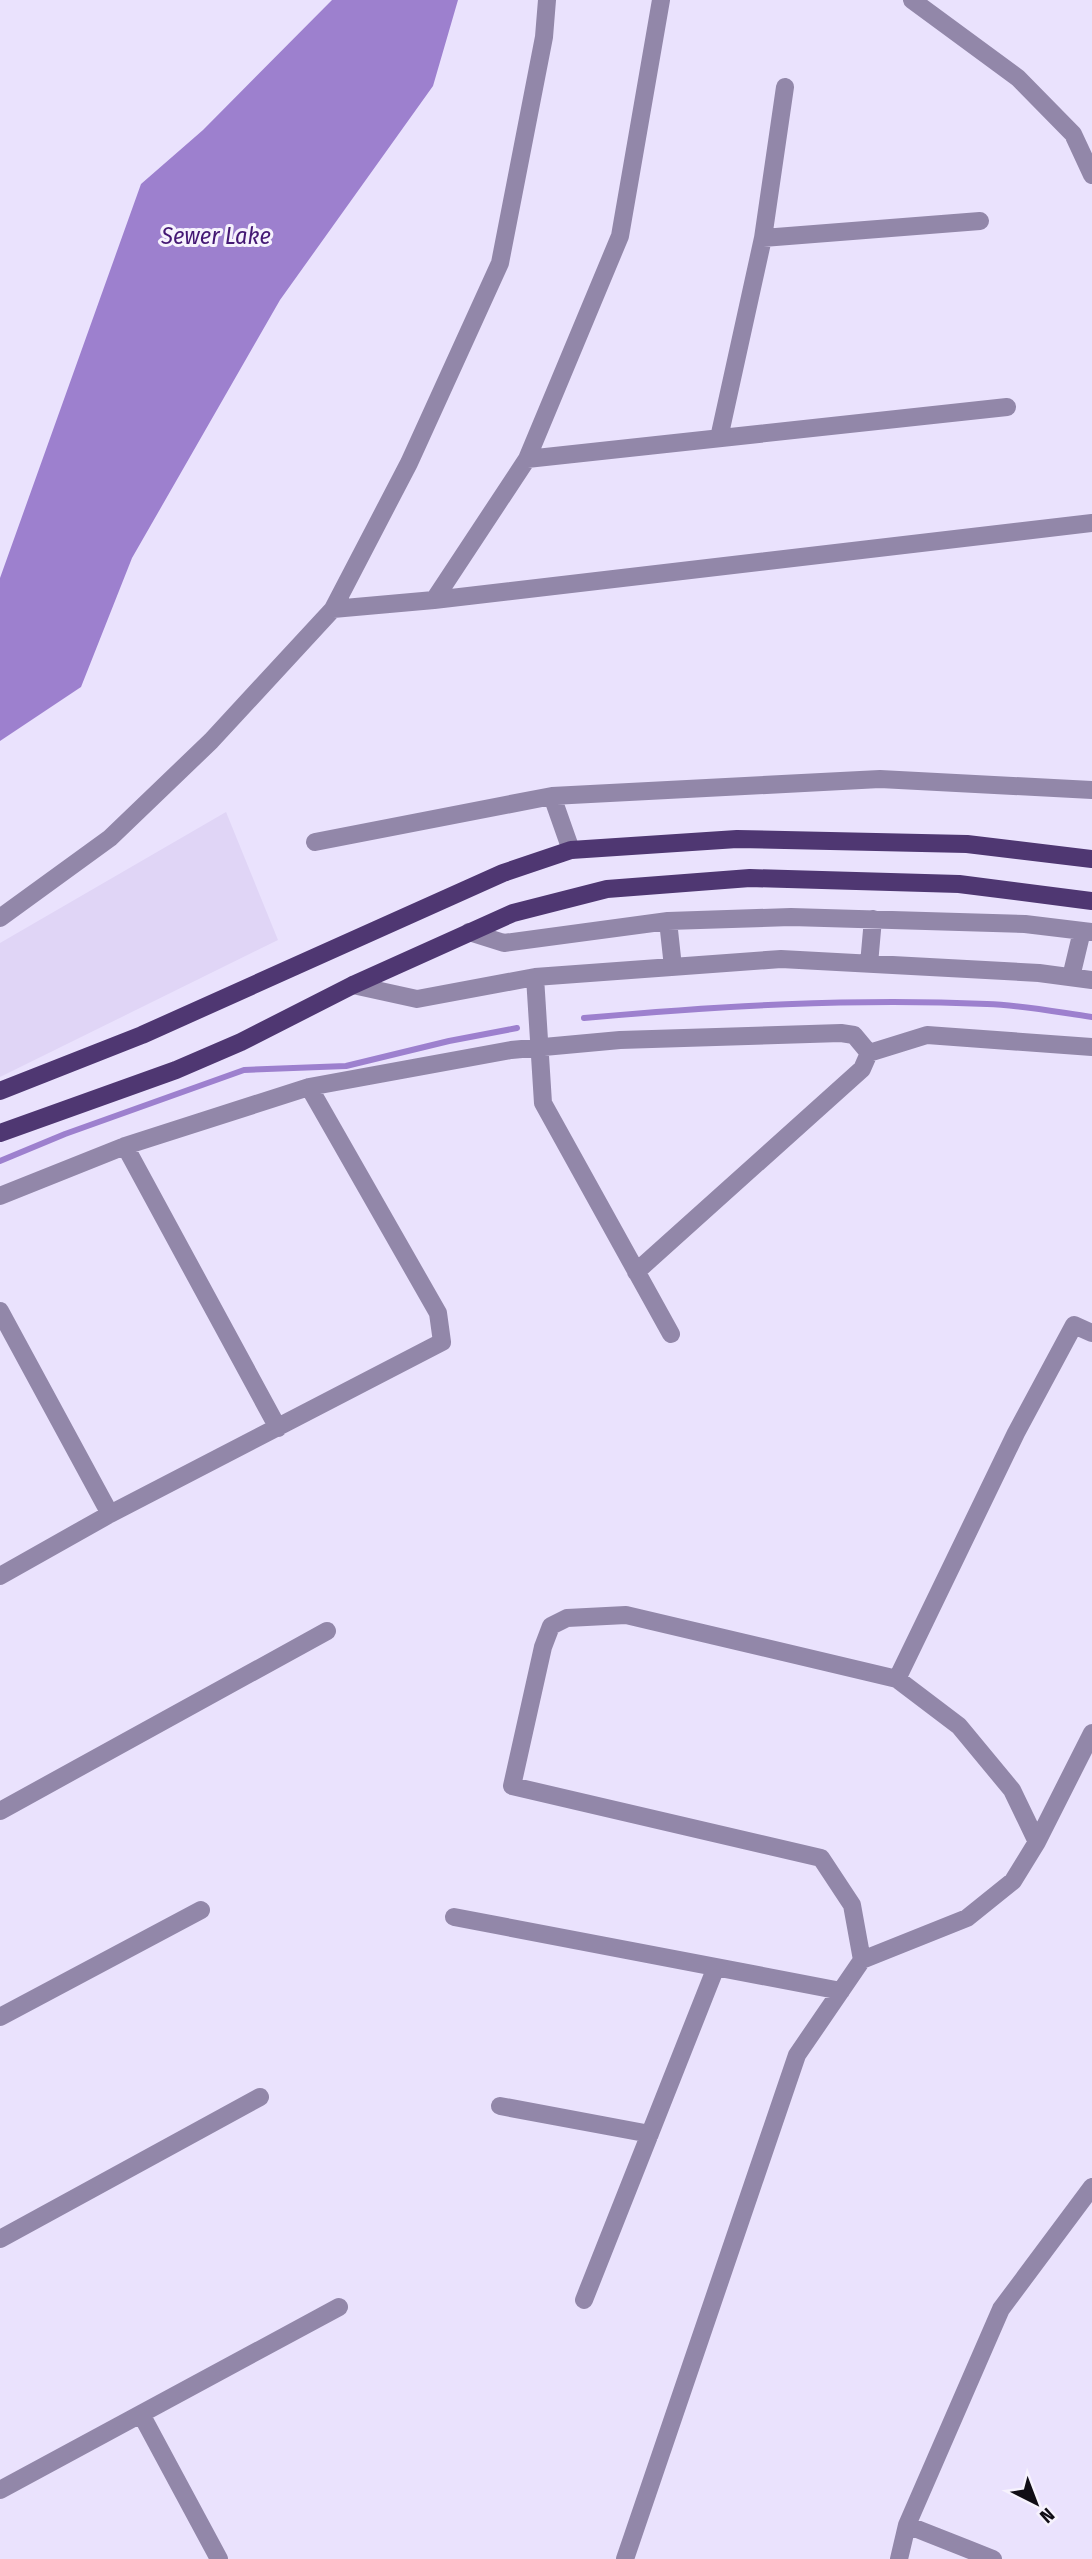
<svg xmlns="http://www.w3.org/2000/svg" width="1092" height="2559" font-family="'Fira Sans Condensed',sans-serif">
<rect width="100%" height="100%" fill="#eae2fd"/>
<path fill="#e0d5f6" d="M226,812l52,128 -278,137v-134z"/>
<path fill="#9d80ce" d="M332,0h126l-25,86 -153,214 -148,258 -51,129 -81,54v-163l141,-394 62,-54z"/>
<g fill="none" stroke-linecap="round" stroke-linejoin="round">
<path stroke="#9d80ce" stroke-width="6" d="M584,1018c134,-12 269,-20 403,-14 35,1 70,8 105,13
M0,1161l65,-27 179,-64 102,-4 103,-25 68,-13"/>
<path stroke="#9287a9" stroke-width="18" d="M912,0l106,78 55,56 19,41
M763,238l217,-17
M719,438l44,-200 22,-151
M527,459l480,-52
M434,600l93,-141 93,-223 41,-236
M333,609l101,-9 658,-77
M552,796l19,54
M315,842l237,-46 328,-17 212,11
M0,918l110,-80 101,-97 122,-132 76,-146 91,-200 44,-226 3,-37
M668,921l5,46
M469,932l35,11 164,-22 123,-4 234,7 67,8
M869,964l4,-45
M535,977l246,-18 258,14 53,7
M1071,977l11,-46
M353,985l64,14 118,-22 8,126 128,231
M869,1053l58,-18 165,12
M125,1146l153,282
M0,1196l125,-50 184,-59 202,-37 109,-10 221,-7 13,2 15,18
M636,1272l226,-203 7,-16
M0,1311l110,203
M0,1576l110,-62 332,-172 -4,-29 -129,-226
M626,1615l271,64 62,47 53,64 25,52 -24,39 -46,37 -105,42 -10,-55 -31,-47 -309,-72 31,-139 8,-21 16,-8z
M897,1679l119,-246 58,-108 18,8
M0,1811l327,-180
M1037,1842l55,-109
M454,1917l387,74
M0,2017l201,-107
M500,2106l150,28
M0,2239l260,-142
M584,2300l132,-333
M141,2414l78,145
M0,2490l339,-183
M907,2525l86,34
M625,2559l172,-504 65,-95
M899,2559l8,-34 94,-216 91,-122"/>
<path stroke="#4f3772" stroke-width="18" d="M0,1091l142,-56 361,-162 68,-23 166,-11 230,5 125,15
M0,1133l176,-63 65,-28 112,-57 160,-72 94,-24 143,-11 209,6 133,17"/>
</g>
<g text-anchor="middle" stroke-width="6" stroke-linejoin="round" paint-order="stroke">
<g font-size="24" font-style="italic" fill="#441874" stroke="#f6f2fd">
<text x="216" y="244">Sewer Lake</text>
</g>
</g>
<g transform="translate(1036 2503) rotate(138)" stroke="#f6f2fd" stroke-width="5" paint-order="stroke">
<path d="M0-5L12 26L0 18L-12 26Z" fill="#100d15"/>
<text y="-10" font-size="19" font-weight="bold" text-anchor="middle" fill="#100d15">N</text>
</g>
</svg>
